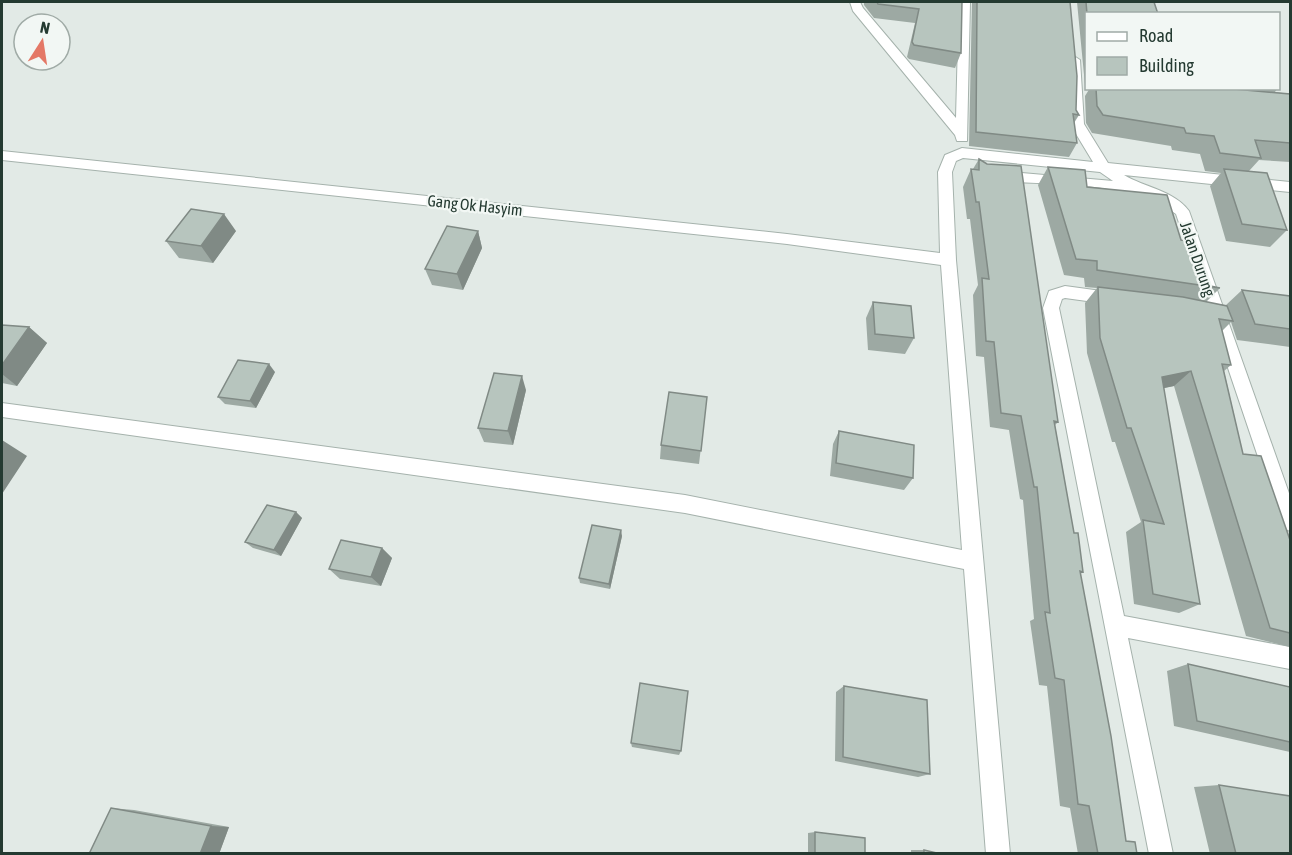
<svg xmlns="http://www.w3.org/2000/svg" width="1292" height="855" font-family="'Asap Condensed',sans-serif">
<rect width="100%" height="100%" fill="#e2eae6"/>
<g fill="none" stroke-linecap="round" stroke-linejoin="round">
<g stroke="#a5b2ac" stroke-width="2">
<path id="street" d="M850,2h10l3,6 93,110 3,-116h11l-3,139h-10l-2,-6 -102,-124z
M1074,56l6,4 4,64 24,39 182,19v10l-166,-17c20,12 51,16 65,36l101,285v35l-7,-3 -3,-6 -104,-308c-45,-33 -121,-29 -176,-33l-7,-5 7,-5 113,10 -13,-9 -137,-14 -7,3 -4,11 4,88 54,594h-24l-22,-285 -279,-56 -683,-96v-14l683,92 277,55 -21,-285 -154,-21 -785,-84v-9l785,83 153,19 -2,-81 7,-17 17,-7 131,14 -23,-38 -2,-64z
M1065,286l51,7 8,6 -8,6 -51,-7 -3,1 -3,9 65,308 166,31v22l-162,-31 45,216h-24l-106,-546 6,-17z"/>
</g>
<use href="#street" fill="#fff" fill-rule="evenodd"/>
</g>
<path fill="#9da9a3" d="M864,2h98l-1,51 -6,15 -46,-9 -2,-2 8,-34 -41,-5 -10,-13z
M972,2h98l6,108 3,5 -5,8 3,20 -8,14 -100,-11z
M1075,2h79l4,12h-72v71h-1l-8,-83z
M1090,88h188l-3,4 15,2v68l-31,-2 -10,11 38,59 -17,17 -44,-6 -16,-55 11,-13 -16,-2 -5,-17 -28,-4 -1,-4 -79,-13 -6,-10 -1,-27z
M979,159l79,263 -3,3 19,108 9,39 -3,2 46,267 11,13h-59l-8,-46 -10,-2 -13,-120 -8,-1 -9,-64 4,-2 -11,-119 -3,-1 -11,-69 -19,-3 -6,-70 -8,-1 -3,-61 5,-10 -8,-66h-3l-4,-32 8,-18h2z
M1048,167l133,73 20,44 19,4 -14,14 19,4 17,-16 48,6v51l-53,-7 -6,-18 -9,9 9,34 -7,6 19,83 47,86v107l-44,-11 -72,-250 -11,2 37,216 -21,9 -45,-9 -8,-72 15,-10 -26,-80h-3l-25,-89 -2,-50 12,-15 -12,-1 -1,-9 -20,-3 -26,-90z
M236,231l-23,32 -34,-5 -13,-17z
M478,231l4,17 -19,42 -31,-5 -7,-16z
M873,302l41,36 -9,16 -37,-4 -2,-32z
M2,325l27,2 18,16 -30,43 -15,-3z
M275,372l-19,36 -31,-4 -7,-7z
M526,390l-13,55 -29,-3 -6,-14z
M707,397l-8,67 -39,-5 1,-14z
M839,431l74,47 -9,12 -74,-14 3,-32z
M296,512l6,6 -21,38 -28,-8 -8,-6z
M622,536l-12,53 -30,-6 -1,-5z
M382,548l10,10 -11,28 -41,-7 -11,-10z
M1188,664l102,23v65l-116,-26 -7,-55z
M844,686l86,88 -12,3 -83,-16 1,-69z
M631,743l50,8 -2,4 -47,-8z
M1219,785l71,69h-80l-16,-67z
M111,808l23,2 95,17 -10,27z
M815,832l50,22h-57v-21z
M911,850h13l17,4h-30z"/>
<path fill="#808a85" d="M224,214l12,17 -23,32 -12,-17z
M478,231l4,17 -19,42 -6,-16z
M29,327l18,16 -30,43 -15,-12v-9z
M269,364l6,8 -19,36 -6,-7z
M1191,371l-17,15 -28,6 16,-15z
M522,376l4,14 -13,55 -5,-14z
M2,440l25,16 -25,38z
M296,512l6,6 -21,38 -7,-6z
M621,530l1,6 -12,53 -1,-5z
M382,548l10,10 -11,28 -10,-9z
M211,826l18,1 -10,27h-19z"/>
<path fill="#b7c5be" stroke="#808a85" stroke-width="1.5" d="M877,2h85l-1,51 -47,-8 -2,-3 7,-33 -41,-5z
M977,2h93l7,74 -1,34 3,5 -6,-1 4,29 -101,-11z
M1086,2h68l4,12h-71z
M1096,88h127l67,6v49l-35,-3 6,18 -41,-5 -6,-17 -28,-3 -2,-5 -81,-13 -6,-9z
M979,159l8,5 34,2 37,256 -4,-1 20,112h4l5,39 -3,-1 31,165 15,105 9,1 2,12h-39l-9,-48 -11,-2 -14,-124 -9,-2 -10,-66 5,1 -13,-126h-3l-13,-71 -20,-3 -7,-71 -8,-1 -4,-63 7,1 -10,-77h-3l-5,-33 8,1z
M1048,167l37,3 2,17 80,8 14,45 7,1 13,43 19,4 -123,-18v-9l-21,-2z
M1224,169l43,4 20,57 -45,-6z
M191,209l33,5 -23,32 -35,-5z
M447,226l31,5 -21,43 -32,-5z
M1098,287l85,10 44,9 6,15 -14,-2 12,46 -9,-1 21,90 18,2 29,84v93l-20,-5 -79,-257 -29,6 38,227 -47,-10 -10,-74 21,4 -33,-96h-4l-27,-90z
M1242,290l48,6v33l-35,-5z
M873,302l38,4 3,32 -39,-4z
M2,325l27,2 -27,38z
M238,360l31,4 -19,37 -32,-4z
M494,373l28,3 -14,55 -30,-3z
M669,392l38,5 -6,54 -40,-6z
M839,431l75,14 -1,33 -77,-15z
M267,505l29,7 -22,38 -29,-8z
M592,525l29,5 -12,54 -30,-6z
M341,540l41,8 -11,29 -42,-8z
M1188,664l102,23v55l-93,-21z
M640,683l48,8 -7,60 -50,-8z
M844,686l83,14 3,74 -87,-17z
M1219,785l71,11v58h-54z
M111,808l100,18 -11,28h-111z
M815,832l50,6v16h-50z
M924,850l17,4h-17z"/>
<g text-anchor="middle" stroke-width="4.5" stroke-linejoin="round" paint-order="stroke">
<g font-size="16" fill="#243a31" stroke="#f2f7f4">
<text transform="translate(475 205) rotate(6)" y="6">Gang Ok Hasyim</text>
<text transform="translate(1198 259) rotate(71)" y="6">Jalan Durung</text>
</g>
</g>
<rect width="1292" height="855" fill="none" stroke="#243a31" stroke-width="6"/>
<rect x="1085" y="12" width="195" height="78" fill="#f2f7f4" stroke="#a0aba6" stroke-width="1.5"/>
<rect x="1097" y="32" width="30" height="9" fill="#ffffff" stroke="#a0aba6" stroke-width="1.5"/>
<text x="1139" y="42" font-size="18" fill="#243a31">Road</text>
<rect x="1097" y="57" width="30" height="18" fill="#b7c5be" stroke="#a0aba6" stroke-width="1.5"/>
<text x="1139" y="72" font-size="18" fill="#243a31">Building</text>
<g transform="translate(42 42) rotate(12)"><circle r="28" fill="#f2f7f4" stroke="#a0aba6" stroke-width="1.5"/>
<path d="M0-4.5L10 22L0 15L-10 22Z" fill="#e47866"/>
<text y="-9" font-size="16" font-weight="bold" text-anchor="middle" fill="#243a31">N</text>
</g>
</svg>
